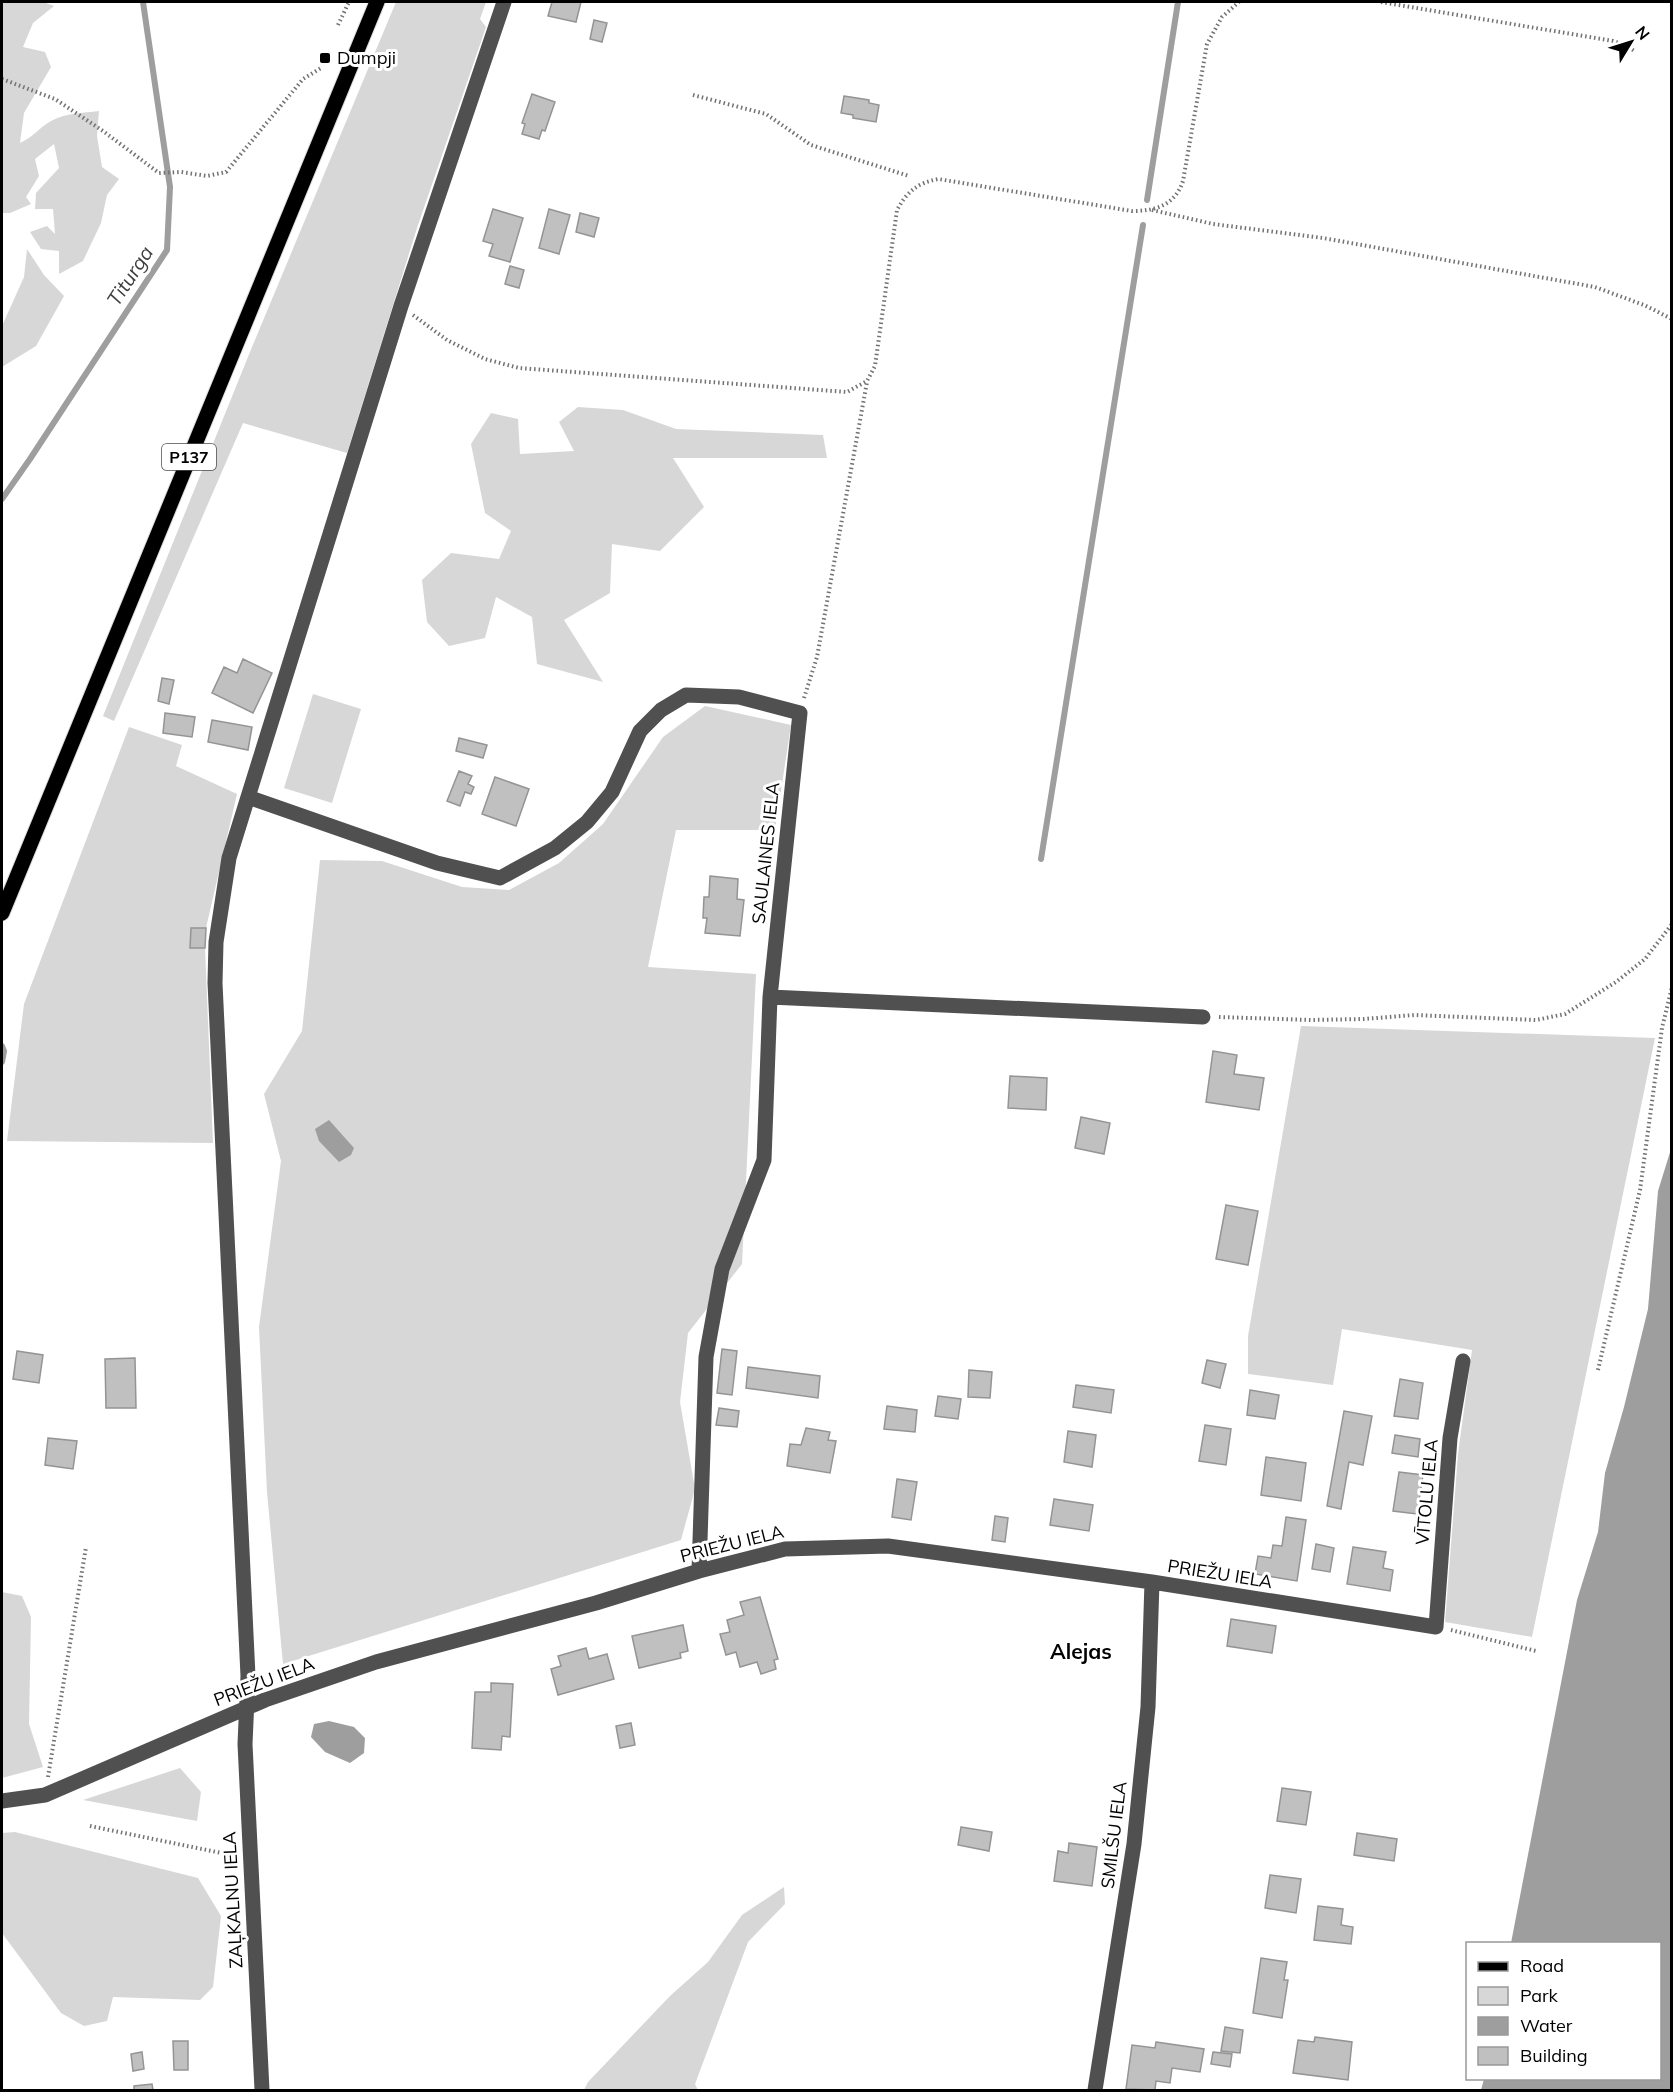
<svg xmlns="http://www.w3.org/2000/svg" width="1673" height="2092" font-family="Mulish,sans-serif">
<rect width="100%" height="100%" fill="#fff"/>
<path fill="#d7d7d7" d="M2,2h41l11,4 -21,17 -10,24 22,5 6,15 -27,46 -4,30c12,-5 20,-16 31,-22 15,-8 32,-8 48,-10l-2,25 5,31 17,12 -12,16 -6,28 -18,38 -24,13v-23l-18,-2 -11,-17 17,-6 8,8 -2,-25h-18l1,-16 23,-25 -5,-24 -19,15 4,17 -13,21 5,7 -21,9h-8z
M396,2h90l-6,17 6,8 -69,201 -70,225 -104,-30 -129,298 -11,-5 149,-369z
M27,249l17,26 20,21 -28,50 -34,21v-41l22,-49z
M578,407l45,3 53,19 147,6 4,23h-154l31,49 -44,44 -48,-7 -2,49 -46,27 39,62 -66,-18 -5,-47 -36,-20 -11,41 -36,8 -22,-24 -5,-42 29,-27 48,6 12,-28 -26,-18 -14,-69 20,-31 27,6 2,35 54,-3 -15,-29z
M313,694l48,15 -29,94 -48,-15z
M705,706l86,19 -16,105h-99l-28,137 108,7 -14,290 -54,69 -8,69 15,87 -14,51 -398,124 -16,-172 -8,-165 22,-166 -17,-67 38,-63 18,-171 62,1 80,26 47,3 50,-27 44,-39 60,-87z
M129,727l53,18 -6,21 61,28 -31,134 -1,20 8,195 -206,-2 17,-137z
M1301,1026l354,12 -123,599 -87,-15 13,-168 14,-104 -130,-21 -9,56 -85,-11v-38z
M2,1592l20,4 9,21 -2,107 14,43 -41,11z
M180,1768l21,24 -4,29 -114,-21z
M15,1832l183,46 23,38 -8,71 -13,13 -87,-3 -6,24 -23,5 -23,-13 -59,-80v-100z
M784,1887l1,17 -37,38 -53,142 3,6h-114l4,-8 82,-86 38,-34 34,-47z"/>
<path fill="#9e9e9e" d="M329,1120l25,28 -3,7 -12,7 -20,-21 -4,-12z
M1671,1149v941h-190l3,-11 176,-1v-134l-149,-1 66,-343 21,-68 7,-59 19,-66 24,-98 10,-118z
M329,1721l25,6 11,11 -1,15 -14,10 -25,-11 -14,-15 3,-13z"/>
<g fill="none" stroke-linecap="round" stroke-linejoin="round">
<path stroke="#9e9e9e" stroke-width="6" d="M1147,200l31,-198
M2,499l28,-40 137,-209 3,-63 -27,-185
M1041,859l102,-634
M2,1046l2,5 -2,11"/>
</g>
<path fill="#c0c0c0" stroke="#949494" stroke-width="1.5" d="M552,2h29l-5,20 -28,-6z
M594,20l13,3 -5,19 -12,-3z
M532,94l23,8 -10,29 -3,-1 -3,9 -17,-5 3,-10 -3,-1z
M844,96l25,4v3l10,2 -3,17 -23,-4v-3l-12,-2z
M493,209l30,9 -13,44 -21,-6 4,-12 -10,-3z
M549,209l21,6 -11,39 -20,-6z
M580,213l19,5 -5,19 -18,-5z
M510,266l14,4 -5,18 -14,-4z
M243,659l29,14 -19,40 -41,-20 12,-26 13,6z
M162,678l12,2 -5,24 -11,-3z
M165,713l30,4 -3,20 -29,-4z
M212,720l40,7 -4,23 -40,-8z
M459,738l28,7 -4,13 -27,-7z
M459,771l13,5 -4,8 6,3 -3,7 -6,-2 -5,14 -13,-5z
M495,777l34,12 -13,37 -34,-12z
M710,876l28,3 -1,20 7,1 -4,36 -35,-3 2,-15h-4l1,-21h5z
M191,928h15l-1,20h-15z
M1213,1051l24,4 -3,19 30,4 -5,32 -53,-8z
M1010,1076l37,2 -1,32 -38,-2z
M1081,1117l29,6 -6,31 -29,-6z
M1226,1205l32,6 -10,54 -32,-6z
M722,1349l15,2 -5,44 -15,-2z
M17,1351l26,4 -4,28 -26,-4z
M135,1358l1,50h-30l-1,-49z
M1207,1360l19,4 -6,24 -18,-5z
M748,1367l72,9 -2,22 -72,-10z
M969,1370l23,2 -2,26 -22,-1z
M1400,1379l23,4 -5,36 -24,-3z
M1076,1385l38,5 -3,23 -38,-6z
M1250,1390l29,5 -4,24 -28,-4z
M938,1396l23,3 -3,20 -23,-3z
M887,1406l30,4 -2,22 -31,-3z
M719,1408l20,3 -2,16 -21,-2z
M1344,1411l28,5 -9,49 -14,-3 -8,47 -14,-3z
M1205,1425l26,4 -5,36 -27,-4z
M806,1428l24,4 -2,8 8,1 -6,32 -43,-7 3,-22 11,1z
M1068,1431l28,4 -4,32 -28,-5z
M1395,1435l25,4 -2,18 -26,-4z
M48,1438l29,3 -4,28 -28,-4z
M1266,1457l40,6 -5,38 -40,-6z
M1399,1472l24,3 -6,39 -24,-3z
M897,1479l20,3 -6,38 -19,-3z
M1054,1499l39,6 -4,26 -39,-6z
M995,1516l13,2 -3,24 -13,-2z
M1286,1517l20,3 -9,61 -42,-7 3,-18 13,2 2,-13 9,1z
M1316,1544l18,4 -4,24 -18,-3z
M1353,1547l33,5 -3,16 10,2 -3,21 -43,-7z
M760,1597l18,62 -4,1 2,9 -15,5 -4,-12 -17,5 -4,-15 -10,3 -6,-21 10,-2 -3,-12 17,-5 -4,-13z
M1231,1619l45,7 -4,27 -45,-7z
M683,1625l5,26 -8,2 1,5 -42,10 -7,-32z
M586,1648l3,11 18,-5 7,25 -56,16 -7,-26 10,-3 -3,-10z
M491,1683l22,1 -3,53 -8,-1 -1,14 -29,-2 3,-56h16z
M631,1723l4,22 -15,3 -4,-22z
M1282,1788l29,4 -5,33 -29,-4z
M961,1827l31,5 -3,19 -31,-6z
M1357,1833l40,6 -3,22 -40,-6z
M1069,1843l28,4 -5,39 -38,-5 4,-30 10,2z
M1270,1875l31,4 -5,34 -31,-5z
M1318,1906l25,3 -2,16 12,2 -2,17 -37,-4z
M1261,1958l26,4 -3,18h4l-6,38 -29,-5z
M1225,2027l18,3 -3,23 -19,-2z
M1315,2037l37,5 -4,38 -55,-7 5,-33 16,2z
M173,2041h15v29h-14z
M1156,2042l48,7 -4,23 -28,-4 -2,15 -14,-2 -1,9 -29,-1 6,-44 23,3z
M142,2052l2,17 -11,2 -2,-17z
M1213,2052l19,2 -2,13 -19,-3z
M152,2084l1,6h-19v-4z"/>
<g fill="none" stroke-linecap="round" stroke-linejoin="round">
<g stroke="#dbdbdb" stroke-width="17">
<path id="major" d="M2,913l375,-911"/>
</g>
<path stroke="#727272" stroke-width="4" stroke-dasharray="1.5 3" stroke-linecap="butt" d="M1381,2l232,39 12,4 11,7
M338,25l11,-23
M2,79l53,20 48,32 56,42 22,-1 26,4 19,-4 77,-93 18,-11
M693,95l73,19 45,31 98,31
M1152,210l61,14 110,14 272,49 49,18 28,14
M413,315l34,25 38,19 34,9 328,24 20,-11 8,-15 22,-156c10,-18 20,-27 41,-31l194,32c24,0 43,-6 51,-30l24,-137 15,-27 17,-15
M804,698l13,-41 50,-275
M1219,1017l92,3 53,-1 50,-4 122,5 29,-6 51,-32 29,-23 27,-35
M1598,1370l42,-180 22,-162 10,-41
M1451,1630l85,21
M48,1777l38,-230
M90,1826l146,30"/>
<path stroke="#505050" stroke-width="15" d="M248,797l189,66 63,15 55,-30 32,-26 25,-30 28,-61 21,-21 25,-15 53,2 61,16 -30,284 -6,163 -42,109 -16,88 -7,214
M770,997l433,20
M2,1801l43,-6 220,-95 111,-38 220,-59 103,-32 86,-22 103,-3 264,36 284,45 14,-189 13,-77
M262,2090l-17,-346 3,-68 -33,-693 1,-41 13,-84 172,-552 103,-304
M1095,2090l39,-246 14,-137 4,-125"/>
<use href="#major" stroke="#000" stroke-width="15"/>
</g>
<rect fill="#000" stroke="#fff" stroke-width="2" x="319" y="52" width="12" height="12" rx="3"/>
<g text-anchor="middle" stroke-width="6" stroke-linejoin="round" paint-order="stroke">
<rect fill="#fff" stroke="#4c4c4c" stroke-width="1.5" x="162" y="444" width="54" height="26" rx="4.5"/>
<g font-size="16" font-weight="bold" fill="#000">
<text x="189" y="463">P137</text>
</g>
<g font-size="18" fill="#000" stroke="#fff" text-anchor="start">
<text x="337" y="64">Dumpji</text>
</g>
<g font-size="18" fill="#000" stroke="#fff">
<text transform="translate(766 853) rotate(-84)" y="6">SAULAINES IELA</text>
<text transform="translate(1427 1492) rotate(-85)" y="6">VĪTOLU IELA</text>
<text transform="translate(732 1544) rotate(-14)" y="6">PRIEŽU IELA</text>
<text transform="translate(1220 1574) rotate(9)" y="6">PRIEŽU IELA</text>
<text transform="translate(264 1682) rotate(-21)" y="6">PRIEŽU IELA</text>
<text transform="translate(1114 1835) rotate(-83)" y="6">SMILŠU IELA</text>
<text transform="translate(233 1900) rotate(-93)" y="6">ZAĻKALNU IELA</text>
</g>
<g font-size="20" font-style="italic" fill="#3f3f3f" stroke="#fff">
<text transform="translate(130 276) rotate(-57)" y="7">Titurga</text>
</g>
<g font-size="21" font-weight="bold" fill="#000" stroke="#fff">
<text x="1081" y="1659">Alejas</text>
</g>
</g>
<rect width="1673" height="2092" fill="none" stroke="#000000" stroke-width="6"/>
<rect x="1466" y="1942" width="195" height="138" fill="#ffffff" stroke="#999999" stroke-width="1.5"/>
<rect x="1478" y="1962" width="30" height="9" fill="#000000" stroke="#999999" stroke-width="1.5"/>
<text x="1520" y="1972" font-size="18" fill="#000000">Road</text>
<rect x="1478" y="1987" width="30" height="18" fill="#d7d7d7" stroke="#999999" stroke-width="1.5"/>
<text x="1520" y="2002" font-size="18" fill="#000000">Park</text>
<rect x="1478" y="2017" width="30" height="18" fill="#9e9e9e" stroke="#999999" stroke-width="1.5"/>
<text x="1520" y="2032" font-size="18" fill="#000000">Water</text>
<rect x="1478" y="2047" width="30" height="18" fill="#c0c0c0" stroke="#999999" stroke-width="1.5"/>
<text x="1520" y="2062" font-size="18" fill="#000000">Building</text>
<g transform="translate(1631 42) rotate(52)" stroke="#ffffff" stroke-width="4.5" paint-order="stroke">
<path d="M0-4.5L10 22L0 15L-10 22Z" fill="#000000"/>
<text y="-9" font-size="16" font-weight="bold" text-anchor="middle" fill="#000000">N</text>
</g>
</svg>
